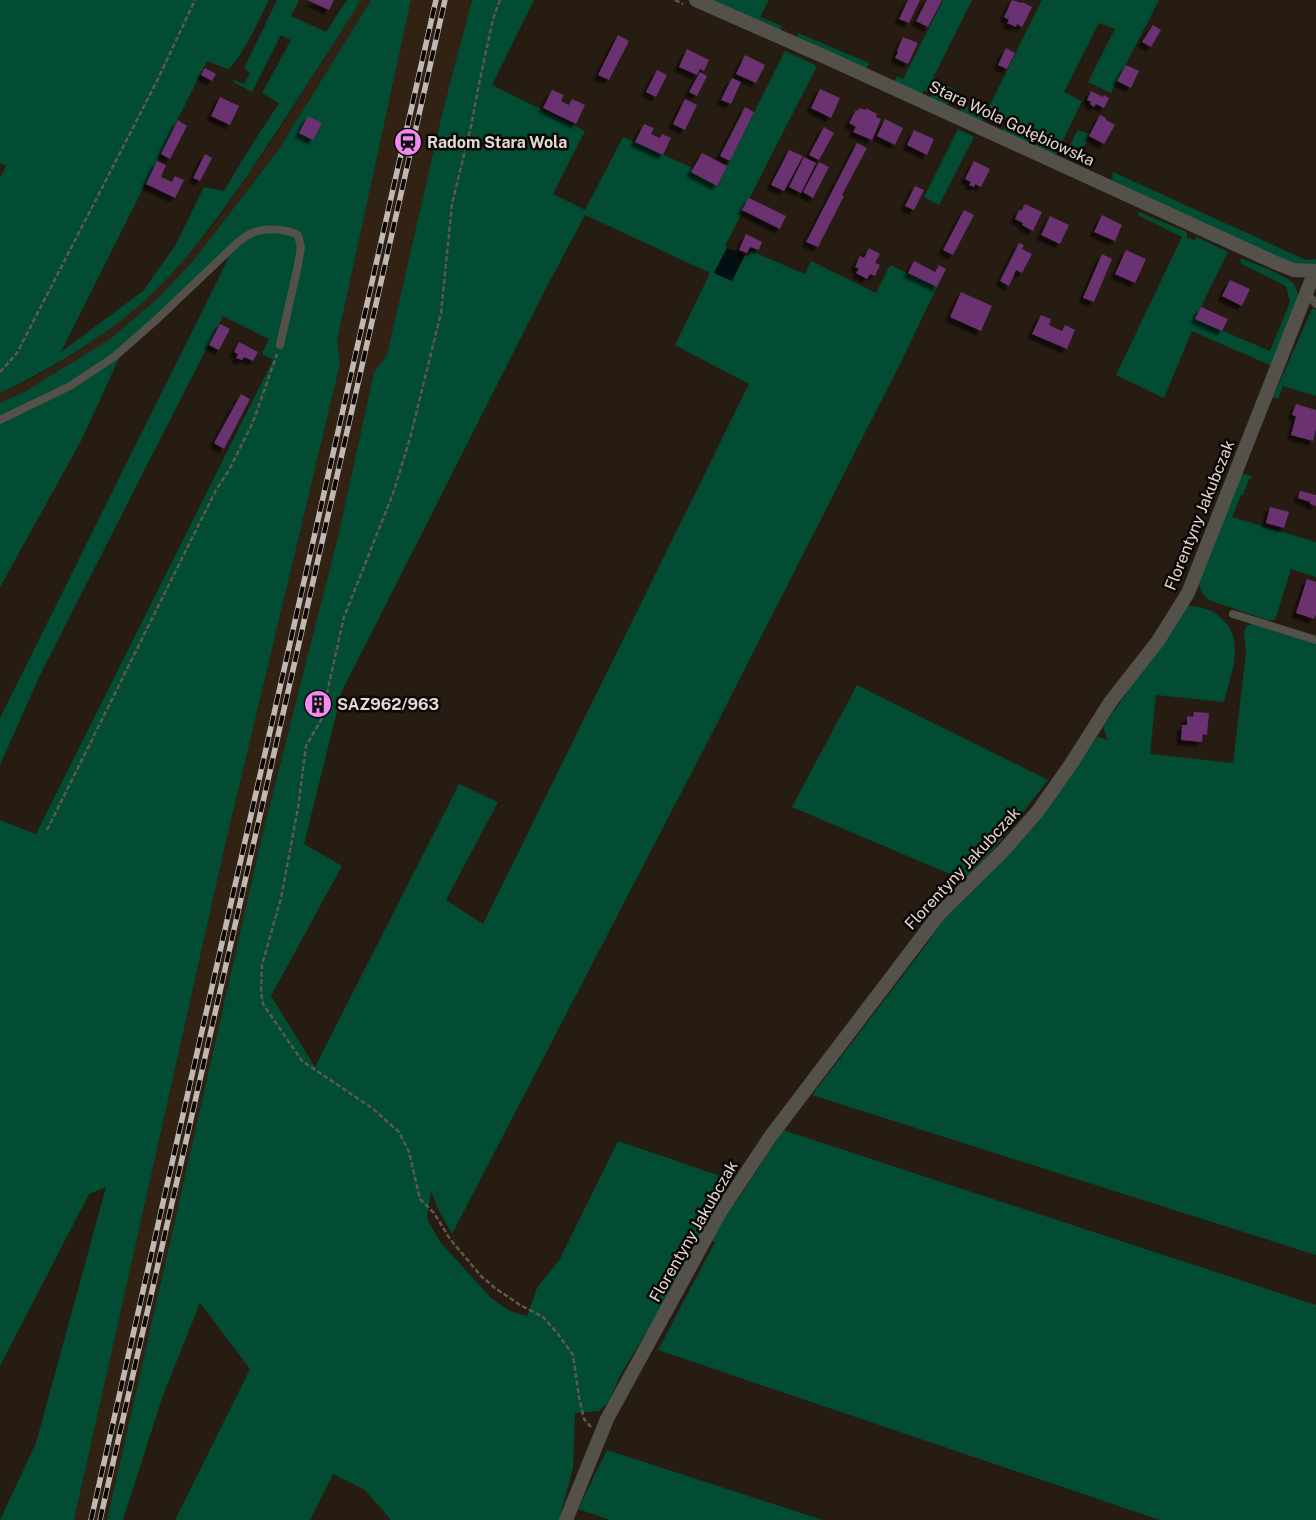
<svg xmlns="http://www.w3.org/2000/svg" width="1316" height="1520" font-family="'Public Sans',sans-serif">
<defs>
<filter id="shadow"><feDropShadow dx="-4.5" dy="4.5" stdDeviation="1" flood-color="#0009"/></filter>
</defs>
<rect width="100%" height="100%" fill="#271c12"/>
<path fill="#322214" d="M360,0h11l-92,149 -86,112 -37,39 -46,39 -84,52 -26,12v-10l35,-16 48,-29 52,-39 39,-39 39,-44 64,-93 78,-123z
M411,0h61l-30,114 -55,241 -13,17 -35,160 -77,304 -155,684h-33l150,-670 116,-486 -3,-23z"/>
<path fill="#024c33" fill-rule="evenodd" d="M0,0h269c-8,16 -28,60 -41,69l-21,-8 -146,291 82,-61 32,-45 29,-59 20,4 22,-37 33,-51 -17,-10 29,-53 -10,-5 -29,57 -19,-10 1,-2 10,4 6,-11 -6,-5 33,-68h22l-8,16 35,16 21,-32h13l-5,10c-36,56 -71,111 -108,166 -33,47 -67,95 -112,133 -41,34 -87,61 -135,84v-215l6,-12 -6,-3z
M371,0h40l-74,341 3,23 -116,486 -150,670h-74l36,-77 70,-256 -17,7 -89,172v-546l36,14 237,-474 -11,-6 7,-15 -46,-23 -183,359 -40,90v-47l231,-465 -30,24 -45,48 -37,33 -37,81 -82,148v-184l26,-12 84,-52 46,-39 37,-39 86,-112z
M472,0h62l-42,85 93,46 -32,63 32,16 38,-73 70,31 -2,4 26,14 68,-135 32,15 -92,180 2,2 -13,25 18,8 13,-26 3,2 3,-6 54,23 6,-13 65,32 14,-28 47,22 -36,75 -192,377 -257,495 -14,-25 -7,-18 -4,28 13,23 51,56 19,13 17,5 10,-28 23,-29 58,-118 111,38 -13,18 19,7 48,-74 533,175v215h-156l-502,-170 57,-108 -12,-5 -82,137 -12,27 -10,10 -24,2 -2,55 -14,52h-168l-26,-30 -32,-16 -23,46h-135l75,-151 -50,-66 -38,95 -39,122h-16l155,-684 77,-304 35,-160 13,-17 55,-241zM585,215l125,58 -35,72 74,39 -266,540 -37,-24 52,-98 -39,-18 -144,283 -44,-71 71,-130 -38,-22 38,-153 202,-399z
M706,0h63l-9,17 22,9 -3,5z
M943,0h29l-39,78 22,12 -5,9 1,1 -5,5 -16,-7 2,-5 -8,-3 -2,5 -28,-13 3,-6 6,3z
M1042,0h117l-48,93 -23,-11 27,-53 -16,-6 -35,69 18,9 -25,52 -3,2 -18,-9 2,-6 -5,-3 -3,6 -28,-12 5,-11 -20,-9z
M798,33l71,30 -2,6 -70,-32z
M962,105l23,10 -2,5 -3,1 -20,-9z
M958,129l16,8 -35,68 -15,-8z
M1078,130l12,4 -11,23 -13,-5z
M1113,172l193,88 10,-1v5l-7,1 -16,-1 -179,-82 -2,-3z
M1139,212l48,20v6l7,2 3,-3 31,15 -33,67 75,32 20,-49 -4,-16 -46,-23 1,-5c12,6 46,17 53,26 3,5 4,10 5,15l-27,67 -80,-35 -28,67 -48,-23 66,-138 -44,-22z
M1313,307l3,4v85l-33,-10 -5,13 -5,-2z
M1241,473l13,4 -5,2 -6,16h-2l-9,22 84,25v35l-25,-8 -16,51h-8l-58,-20c-7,-6 -10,-10 -10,-19z
M1186,606c12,0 23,2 33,10 28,22 12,57 5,86l-68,-7 -6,59 83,9 13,-110 -2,-21 3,-6 7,-3 62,19v613l-504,-160 114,-150 24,-36 67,-65 38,-46 29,-43 13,-18 11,3 -5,-13z
M857,685l191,95 -53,68 -31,32 -172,-73z
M607,1450l216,70h-213l-32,-11z"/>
<path fill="#021013" d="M727,248l18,7 -13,26 -18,-8z"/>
<path fill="#6a3070" filter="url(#shadow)" d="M307,0h27l-5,10z
M908,0h12l-11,23 -10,-4z
M927,0h15l-14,27 -12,-6z
M1012,0l9,3 1,-1 10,5 -10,20 -5,-3 -1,3 -9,-4 2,-3 -5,-3z
M1153,25l8,5 -10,17 -9,-5z
M618,35l11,6 -20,39 -11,-5z
M903,37l15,6 -10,21 -13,-6 3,-6 -1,-1z
M1006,48l9,5 -8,16 -9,-4z
M687,49l22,11 -5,11 -4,-2 -3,6 -18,-8z
M745,55l20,10 -9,18 -20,-9z
M1126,65l13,6 -8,17 -14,-7z
M205,68l11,6 -4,7 -11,-6z
M657,70l10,5 -11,22 -10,-5z
M700,72l7,4 -10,20 -8,-4z
M732,78l9,4 -10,22 -10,-4z
M820,89l20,9 -9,20 -20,-10z
M552,90l12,5 -3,6 8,4 3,-6 13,6 -9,19 -33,-16z
M1091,91l12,6 1,-2 5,3 -5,10 -8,-4 -2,3 -4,-3 1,-2 -4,-2z
M220,97l19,9 -9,19 -19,-9z
M685,99l12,6 -12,25 -12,-6z
M745,107l9,5 -24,49 -10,-5z
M859,108l6,2 1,-2 11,6 -1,3 5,2 -9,21 -19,-8 3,-5 -7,-4 7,-13 2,1z
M1100,115l6,3v2l9,5 -11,19 -15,-8z
M308,116l14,7 -9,17 -14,-7z
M885,119l18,9 -8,17 -18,-9z
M178,120l9,6 -17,33 -9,-5z
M644,124l10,4 -3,6 9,4 2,-4 9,4 -8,17 -28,-13z
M824,127l10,6 -15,27 -10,-5z
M914,130l20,9 -7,16 -20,-10z
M857,143l10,5 -25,47 2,1 -26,51 -12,-5z
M789,150l14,6 -19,35 -13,-6z
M702,153l25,13 -10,20 -26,-14z
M205,154l7,4 -12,23 -7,-3z
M804,157l12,6 -15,30 -12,-6z
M157,161l9,4 -5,12 11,5 3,-6 9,4 -9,18 -29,-14z
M974,161l16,8 -9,18 -6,-3 -1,3 -5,-2 2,-3 -6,-3z
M819,162l10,5 -16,31 -10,-6z
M915,186l9,4 -10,20 -9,-4z
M749,198l37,18 -6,13 -38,-19z
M1025,204l17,8 -9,19 -11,-6 1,-2 -8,-4 4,-9 2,1z
M964,210l10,5 -21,40 -10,-5z
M1102,215l20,10 -7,16 -21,-9z
M1050,216l19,9 -9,19 -19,-9z
M746,234l16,8 -3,8 -9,-3 -3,6 -8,-3z
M1019,243l5,2 -2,4 10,5 -10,19 -6,-3 -7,16 -9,-5z
M869,248l11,6 -5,9 5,2 -5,11 -5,-2 -3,5 -11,-6 3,-4 -4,-2 5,-11 4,2z
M1126,250l20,9 -11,24 -20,-9z
M1102,254l10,5 -18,43 -11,-4z
M914,261l21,11 4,-7 7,4 -9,18 -29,-14z
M1230,280l20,9 -8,17 -20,-10z
M961,292l31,14 -11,25 -31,-14z
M1201,307l27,12 -6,12 -27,-12z
M1041,315l10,4 -2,6 13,6 3,-6 10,5 -8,19 -35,-15z
M220,324l10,5 -11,21 -10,-5z
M239,342l19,10 -5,9 -9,-4 -2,3 -6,-2 2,-4 -4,-2z
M241,394l9,5 -26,50 -10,-6z
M1296,404l20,6v19l-3,12 -22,-6 5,-19 -4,-1z
M1300,491l16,4v11l-6,-2v-2l-12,-4z
M1270,507l19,5 -5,16 -18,-5z
M1307,579l9,3v33l-2,4 -18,-6z
M317,699l5,1 -3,10 -5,-2z
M1194,712l15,1 -2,22 -4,-1 -1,8 -21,-2 1,-15h5v-9l6,1z"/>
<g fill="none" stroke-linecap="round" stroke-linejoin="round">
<path stroke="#61574e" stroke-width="2.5" stroke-dasharray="5 2.5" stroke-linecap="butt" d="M500,0l-7,19 -14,65 -8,42 -19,78 -11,109 -31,125 -16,53 -50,126 -23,103 -15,26 -8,62 -17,90 -19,67 -1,27 2,12 39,57 70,47 27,24 10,20 11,47 14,14 16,26 31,37 14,12 25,17 23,12 15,17 15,21 6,42 5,22 7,8
M675,0l8,4
M0,372l17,-19 141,-274 37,-79
M47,830l169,-340 13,-20 24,-48 24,-68"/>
<path stroke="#54514b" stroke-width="8" d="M1307,293l9,11
M0,420l70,-34 44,-29 41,-36 81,-77c4,-3 8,-7 12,-9 15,-8 36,-7 50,0l3,12 -3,18 -18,80
M1233,614l83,26"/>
<path stroke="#54514b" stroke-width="14" d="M696,0l136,60 444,203 18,7 22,1
M566,1520l41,-101 112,-205 51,-77 170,-224 63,-62 35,-40 33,-47 40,-63 47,-60 30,-48 127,-322"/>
<g stroke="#c1b8b1" stroke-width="5.5">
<path id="rail" d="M91,1520l345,-1520
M100,1520l345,-1520"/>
</g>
<use href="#rail" stroke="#0c0704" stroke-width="4" stroke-dasharray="11" stroke-linecap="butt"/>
</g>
<defs>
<g id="station-disc" transform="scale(1.4375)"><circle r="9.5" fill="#f28af3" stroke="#0c0704"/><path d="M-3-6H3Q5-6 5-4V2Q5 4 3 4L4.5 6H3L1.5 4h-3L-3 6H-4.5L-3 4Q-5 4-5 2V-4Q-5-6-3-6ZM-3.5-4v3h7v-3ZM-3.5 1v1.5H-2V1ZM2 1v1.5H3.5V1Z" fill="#111"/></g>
<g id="building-disc" transform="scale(1.4375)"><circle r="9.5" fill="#f28af3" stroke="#0c0704"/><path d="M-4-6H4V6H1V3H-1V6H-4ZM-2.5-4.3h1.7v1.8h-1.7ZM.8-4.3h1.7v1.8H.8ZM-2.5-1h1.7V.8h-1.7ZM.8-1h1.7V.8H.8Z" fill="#111"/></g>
</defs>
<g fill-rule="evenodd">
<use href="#station-disc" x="408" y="142"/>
<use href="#building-disc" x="318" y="704"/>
</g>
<g text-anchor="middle" stroke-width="5" stroke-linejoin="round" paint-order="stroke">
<g font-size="16" fill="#e1d9d3" stroke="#0c0704">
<text transform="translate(1012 123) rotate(25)" y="6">Stara Wola Gołębiowska</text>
<text transform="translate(1199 515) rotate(-68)" y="6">Florentyny Jakubczak</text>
<text transform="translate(962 868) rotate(-47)" y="6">Florentyny Jakubczak</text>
<text transform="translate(693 1231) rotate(-60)" y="6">Florentyny Jakubczak</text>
</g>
<g font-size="16" font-weight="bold" fill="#e1d9d3" stroke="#0c0704" text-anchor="start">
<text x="427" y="148">Radom Stara Wola</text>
<text x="337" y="710">SAZ962/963</text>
</g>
</g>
</svg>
